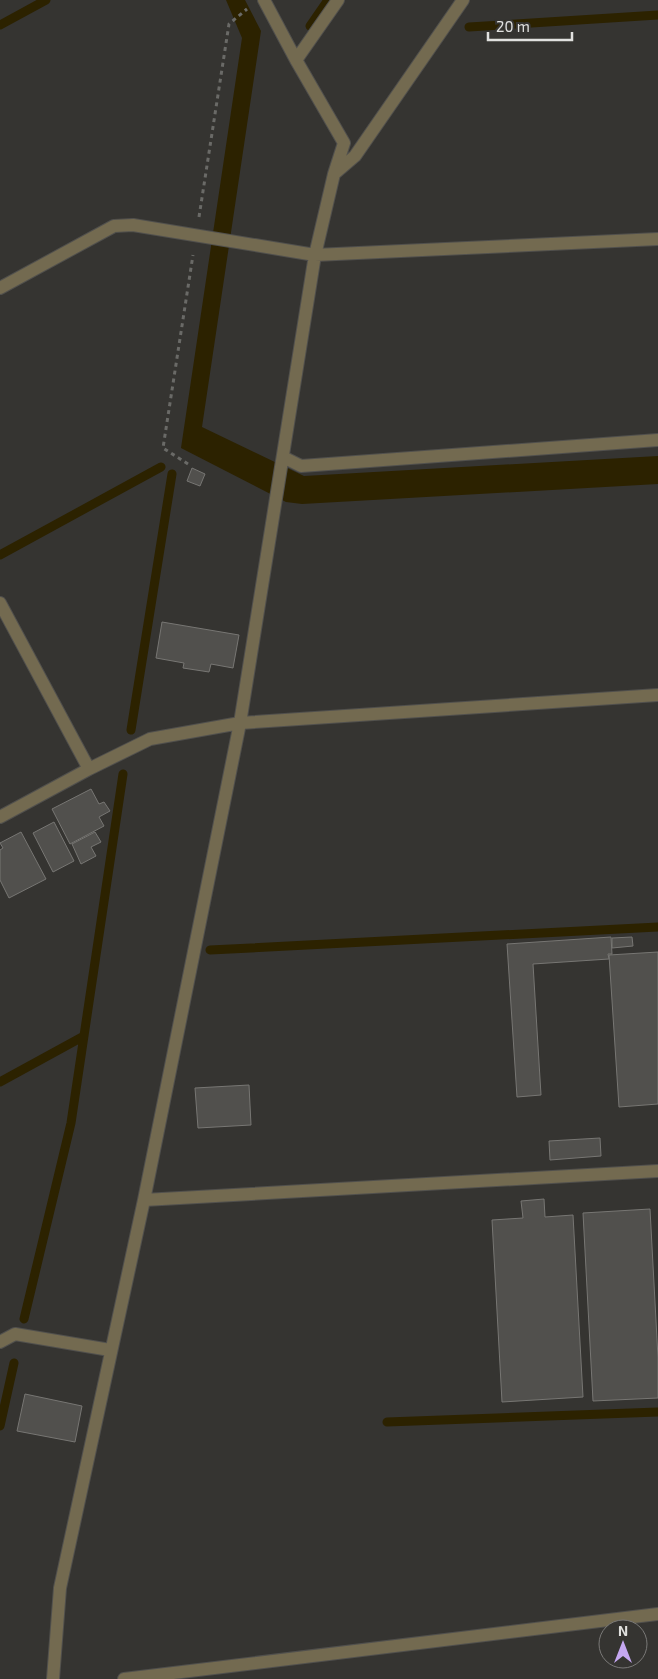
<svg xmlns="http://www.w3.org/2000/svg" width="658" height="1679" font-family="'Exo 2',sans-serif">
<rect width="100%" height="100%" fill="#353431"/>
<path fill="#2c2200" d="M226,0h19l16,31 -59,396 102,49 354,-20v28l-356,20 -16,-2 -105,-54 61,-410z"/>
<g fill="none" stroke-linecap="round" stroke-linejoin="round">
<path stroke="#2c2200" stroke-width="9" d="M0,25l46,-25
M310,26l18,-26
M469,27l189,-12
M0,555l161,-88
M131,730l41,-256
M210,950l448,-23
M0,1082l84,-46
M24,1319l47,-196 52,-349
M387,1422l271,-10
M0,1426l14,-63"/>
</g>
<path fill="#51504d" stroke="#777673" d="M192,468l13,6 -5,12 -13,-5z
M162,622l77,13 -6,33 -22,-4 -2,8 -26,-4 1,-5 -28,-5z
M91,789l8,15 5,-2 6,9 -11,6 5,9 -34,18 -18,-35z
M54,822l20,39 -21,11 -20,-39z
M21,832l25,47 -37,19 -9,-18v-30l3,-2 -3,-5z
M95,832l6,10 -10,5 5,9 -15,8 -9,-20z
M611,937l1,17h-4l1,5 -76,5 8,131 -24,2 -10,-153z
M632,937l1,9 -21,2v-10z
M658,952v152l-39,3 -10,-152z
M249,1085l2,40 -53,3 -3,-40z
M600,1138l1,18 -51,4 -1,-19z
M544,1199l1,18 28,-2 10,182 -81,5 -10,-182 31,-2 -2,-17z
M650,1209l8,149v40l-65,3 -10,-188z
M25,1394l57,12 -7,36 -58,-11z"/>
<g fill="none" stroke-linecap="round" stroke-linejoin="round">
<g stroke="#51504d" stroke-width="14">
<path id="street" d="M296,60l42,-60
M334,174l21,-18 108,-156
M0,288l114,-62 19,-1 182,30 343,-16
M283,457l18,9 357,-26
M0,603l89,166
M0,817l89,-48 61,-30 90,-16 418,-28
M144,1200l514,-29
M0,1342l15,-8 95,16
M53,1679l7,-91 84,-388 96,-477 75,-468 19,-81 10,-31 -48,-83 -32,-60
M124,1679l534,-65"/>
</g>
<path stroke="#6a6a67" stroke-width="3" stroke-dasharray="4 4" stroke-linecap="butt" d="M199,217l30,-193 18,-15
M188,464l-25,-16 30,-193"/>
<use href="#street" stroke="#736a50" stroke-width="12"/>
</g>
<g transform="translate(623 1644)"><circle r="24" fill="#353431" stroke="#7a7977"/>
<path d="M0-4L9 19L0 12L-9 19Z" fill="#c5a7f1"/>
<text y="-8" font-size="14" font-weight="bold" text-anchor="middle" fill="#e1e1df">N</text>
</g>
<path d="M488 32v8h84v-8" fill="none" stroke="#e1e1df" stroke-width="2.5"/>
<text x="496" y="32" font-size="15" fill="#e1e1df" stroke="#353431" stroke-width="4" paint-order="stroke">20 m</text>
</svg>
